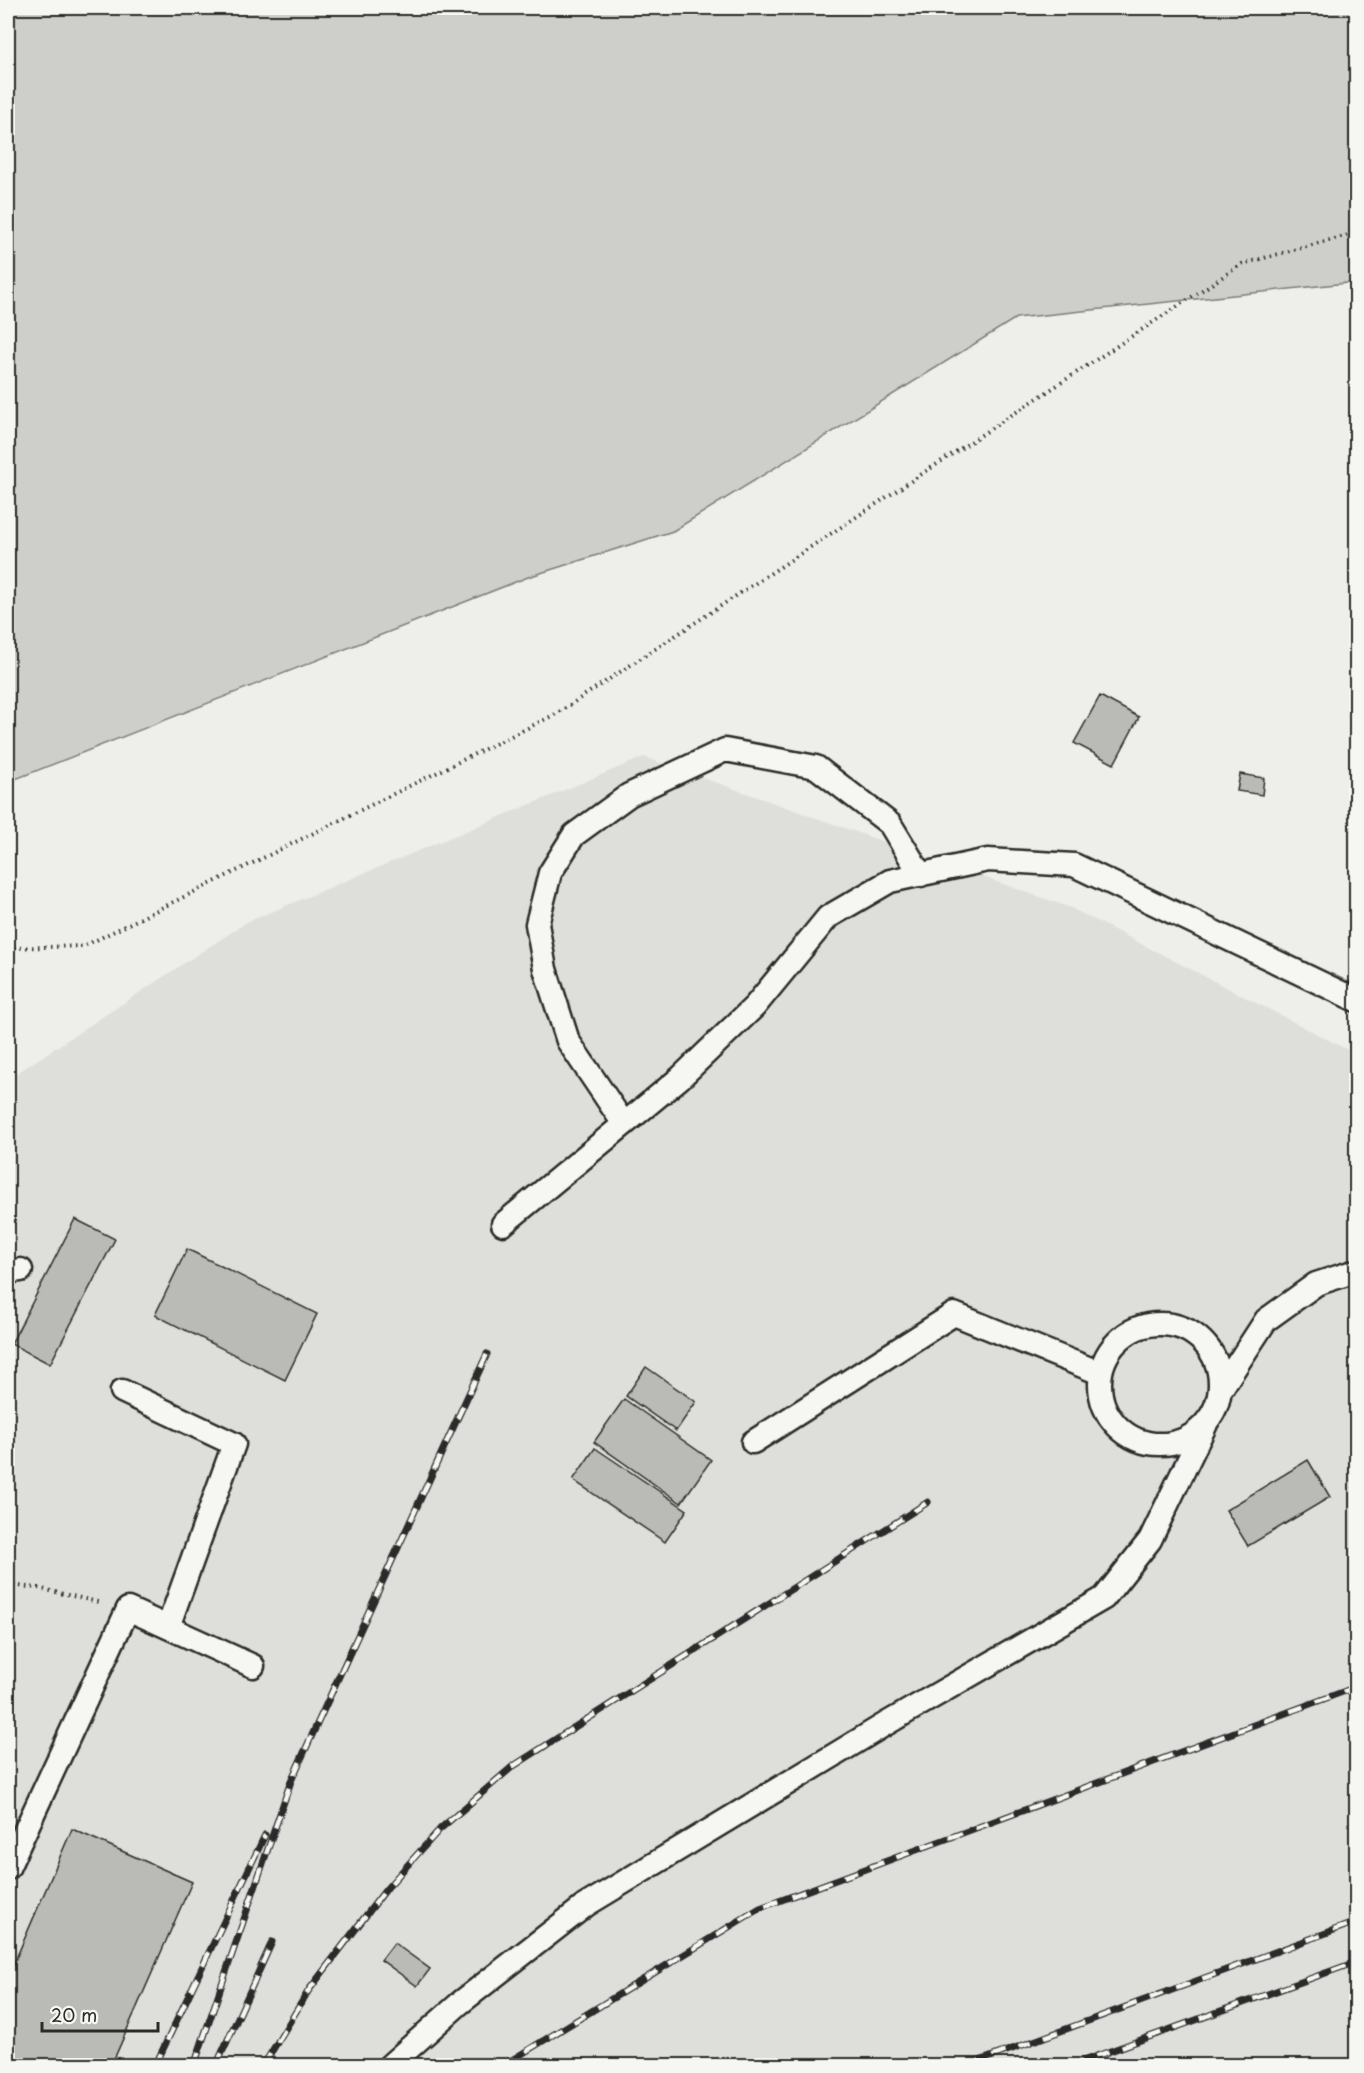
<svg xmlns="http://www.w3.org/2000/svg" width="1364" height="2073" font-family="'Playpen Sans',sans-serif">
<rect width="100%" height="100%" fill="#eeeeea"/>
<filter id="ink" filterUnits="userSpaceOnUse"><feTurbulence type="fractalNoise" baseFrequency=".0167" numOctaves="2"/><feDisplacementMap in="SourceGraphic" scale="12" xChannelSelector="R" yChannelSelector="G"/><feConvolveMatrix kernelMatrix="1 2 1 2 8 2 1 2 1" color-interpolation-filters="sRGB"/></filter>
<g filter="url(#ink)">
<path fill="#dededb" d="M644,757l427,151 285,146v1011l-1348,1v-987l239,-157z"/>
<path fill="#cececa" stroke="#7c7c7a" stroke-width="1.5" d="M8,8h1348v274l-340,36 -343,213 -145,46 -520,205z"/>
<path fill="#babab7" stroke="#2b2b2b" stroke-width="1.5" d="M1100,696l39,21 -25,47 -40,-21z
M1240,774l24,4 -2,17 -25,-4z
M75,1219l40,20 -65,125 -39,-20z
M187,1249l130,65 -32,66 -130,-65z
M646,1367l50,35 -20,29 -50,-35z
M624,1399l87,61 -30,43 -87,-61z
M595,1448l92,62 -22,32 -92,-62z
M1308,1460l22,37 -82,49 -22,-36z
M72,1829l120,53 -81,184h-103v-89z
M394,1943l36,26 -13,17 -36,-26z"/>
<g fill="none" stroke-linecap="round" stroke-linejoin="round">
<g stroke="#2b2b2b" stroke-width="27">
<path id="service" d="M624,1124l-56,-83 -23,-72 -8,-45 13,-51 24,-38 55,-40 96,-45 91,17 74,57 31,51
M503,1224l177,-146 75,-72 73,-89 62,-36 98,-21 86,5 282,135
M8,1272l13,-2
M1100 1384a60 60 0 1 1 120 0a60 60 0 1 1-120 0Z
M1221,1389l45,-69 50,-36 40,-13
M122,1391l112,53 -66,183
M753,1442l201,-128 146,59
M8,1868l120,-259 125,57
M389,2066l71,-63 126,-98 298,-180 220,-127 46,-58 56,-116"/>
</g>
<path stroke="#2b2b2b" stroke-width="4" stroke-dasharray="1.5 4.5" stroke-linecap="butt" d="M8,948l76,-2 472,-232 686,-450 114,-31
M8,1585l30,3 60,14"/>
<use href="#service" stroke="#f6f6f2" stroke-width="22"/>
<g stroke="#2b2b2b" stroke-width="7">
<path id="rail" d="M155,2066l110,-231
M194,2066l97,-285 196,-427
M216,2066l56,-124
M263,2066l46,-76 78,-102 53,-59 72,-62 416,-265
M502,2066l258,-158 596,-221
M966,2066l390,-144
M1069,2066l287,-104"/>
</g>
<use href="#rail" stroke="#f6f6f2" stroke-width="4.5" stroke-dasharray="14" stroke-linecap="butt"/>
</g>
</g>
<rect width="1364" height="2073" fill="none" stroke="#f6f6f2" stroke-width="30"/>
<rect x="15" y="15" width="1334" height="2043" fill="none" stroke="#2b2b2b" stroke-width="2" filter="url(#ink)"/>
<path d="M42 2022v9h116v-9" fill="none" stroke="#2b2b2b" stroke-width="3"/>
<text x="51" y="2022" font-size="18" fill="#2b2b2b" stroke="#f6f6f2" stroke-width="4.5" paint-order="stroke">20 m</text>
</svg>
